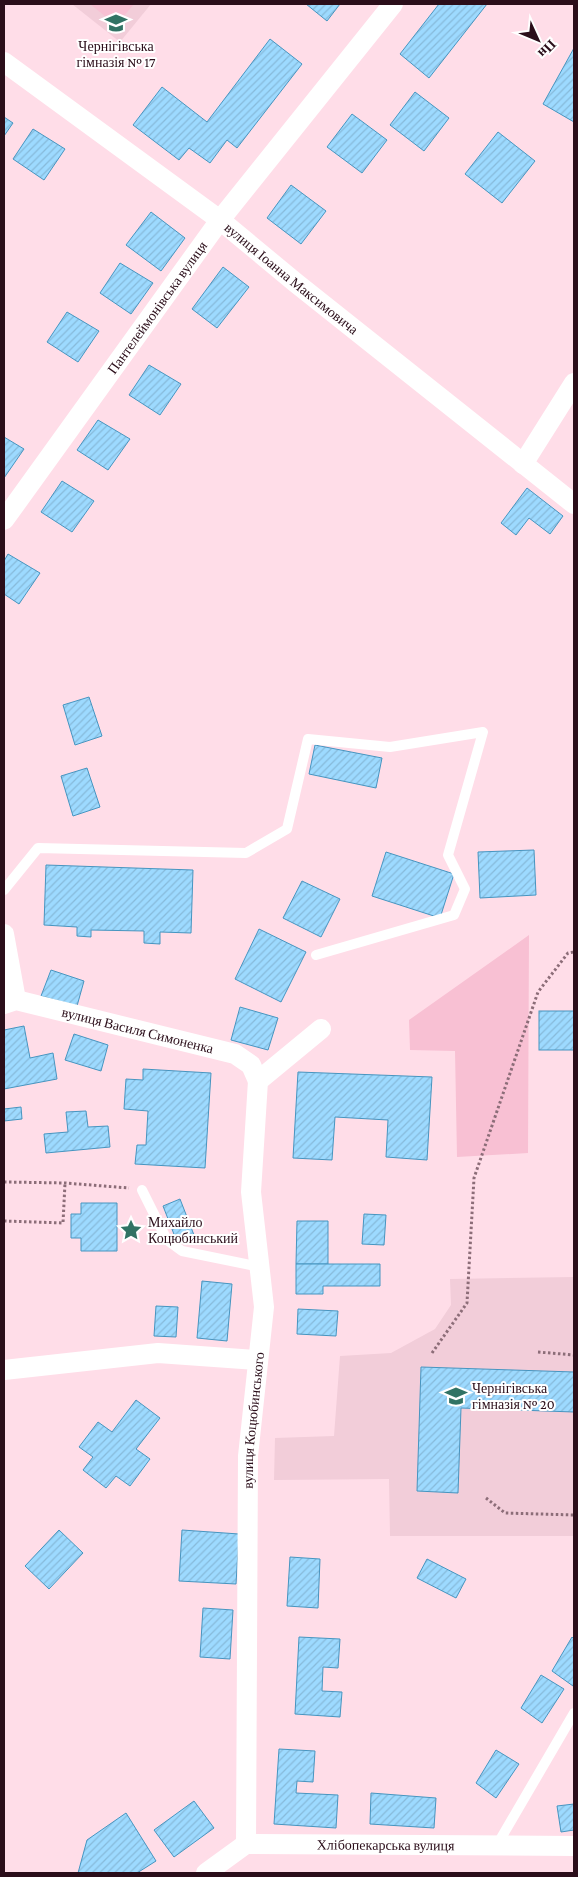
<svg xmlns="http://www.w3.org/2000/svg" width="578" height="1877" font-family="'Crimson Pro',serif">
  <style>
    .built { fill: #f2cdd9 }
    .grass { fill: #f8c0d3 }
    .building { fill: url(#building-hatch); stroke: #4795c0 }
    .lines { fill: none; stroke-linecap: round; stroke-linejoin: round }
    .path { stroke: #8c6d78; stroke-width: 3; stroke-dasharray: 2.5 2.5; stroke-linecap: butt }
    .lane { stroke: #fff; stroke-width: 10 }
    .street { stroke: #fff; stroke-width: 20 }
    .labels { text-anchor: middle; stroke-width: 4; stroke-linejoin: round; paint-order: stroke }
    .poi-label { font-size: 14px; fill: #2b0e1a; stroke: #fff; text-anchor: start }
    .street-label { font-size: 14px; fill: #2b0e1a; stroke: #fff }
  </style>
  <defs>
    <pattern id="building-hatch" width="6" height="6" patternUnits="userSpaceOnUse" patternTransform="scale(1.25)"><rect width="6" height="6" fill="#9ddaff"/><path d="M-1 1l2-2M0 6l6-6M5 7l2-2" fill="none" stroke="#87bada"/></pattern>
  </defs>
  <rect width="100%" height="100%" fill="#ffdde8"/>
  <!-- built -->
  <g class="built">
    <polygon points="72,4 151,4 120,42"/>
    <polygon points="574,1277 574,1536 390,1536 389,1479 274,1480 275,1438 334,1436 340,1356 391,1353 435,1329 451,1305 450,1279"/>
  </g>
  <!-- grass -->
  <g class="grass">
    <polygon points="90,4 134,4 116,25"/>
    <polygon points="529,935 528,1153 457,1157 455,1051 410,1050 409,1020"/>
  </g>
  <!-- building -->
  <g class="building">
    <polygon points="306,4 340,4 327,21"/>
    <polygon points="439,4 487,4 429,78 400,54"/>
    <polygon points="270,39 302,64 237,148 227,140 210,163 189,148 179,160 133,125 162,87 207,122"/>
    <polygon points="574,48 574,122 543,104"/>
    <polygon points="415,92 449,118 424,151 390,125"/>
    <polygon points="352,114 387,140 362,173 327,147"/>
    <polygon points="4,117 13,123 4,136"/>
    <polygon points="33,129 65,149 44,180 13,159"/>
    <polygon points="498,132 535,161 502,203 465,174"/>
    <polygon points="291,185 326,211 301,244 267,218"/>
    <polygon points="151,212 185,238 161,271 126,245"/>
    <polygon points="120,263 153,283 131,314 100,293"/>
    <polygon points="223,267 249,287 217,328 192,309"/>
    <polygon points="67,312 99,331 78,362 47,342"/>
    <polygon points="149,365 181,384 160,415 129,395"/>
    <polygon points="98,420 130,439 108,470 77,450"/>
    <polygon points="4,437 24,449 4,478"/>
    <polygon points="62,481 94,501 72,532 41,512"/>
    <polygon points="527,488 563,516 550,534 529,518 516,535 501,523"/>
    <polygon points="8,554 40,573 19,604 4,594 4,561"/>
    <polygon points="89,697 102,736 75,745 63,705"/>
    <polygon points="315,745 382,758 376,788 309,774"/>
    <polygon points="87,768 100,807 73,816 61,776"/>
    <polygon points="534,850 536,895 480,898 478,852"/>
    <polygon points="386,852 454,874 440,918 372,896"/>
    <polygon points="46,865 193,870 191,933 160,932 160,944 144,943 144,931 91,930 91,937 77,936 77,927 44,925"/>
    <polygon points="302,881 340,899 321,937 283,918"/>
    <polygon points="259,929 306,952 281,1002 235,979"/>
    <polygon points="51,970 84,981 77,1006 41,996"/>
    <polygon points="240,1007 278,1018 268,1050 231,1040"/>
    <rect x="539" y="1011" width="35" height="39"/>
    <polygon points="24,1026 30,1058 53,1053 57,1079 4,1089 4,1030"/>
    <polygon points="74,1034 108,1045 101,1071 65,1060"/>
    <polygon points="143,1069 211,1073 205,1168 135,1164 137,1145 146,1145 148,1111 124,1109 126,1079 143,1080"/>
    <polygon points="298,1072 432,1077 427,1160 386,1157 388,1120 335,1117 332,1160 293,1158"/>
    <polygon points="21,1107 22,1119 4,1121 4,1109"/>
    <polygon points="86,1111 88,1127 108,1126 110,1147 46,1153 44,1134 68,1132 66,1112"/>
    <polygon points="180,1199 194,1235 177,1242 163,1206"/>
    <polygon points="81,1203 117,1203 117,1251 81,1251 81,1238 71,1238 71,1214 81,1214"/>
    <polygon points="364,1214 386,1215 384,1245 362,1244"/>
    <polygon points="297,1221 328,1221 328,1264 296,1264"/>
    <polygon points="296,1264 380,1264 380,1286 323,1286 323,1294 296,1294"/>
    <polygon points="202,1281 232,1284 227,1341 197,1338"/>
    <polygon points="156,1306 178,1307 176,1337 154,1336"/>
    <polygon points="298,1309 338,1311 336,1336 297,1334"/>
    <polygon points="421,1367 574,1372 574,1412 461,1408 458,1493 417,1491"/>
    <polygon points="136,1400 160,1418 136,1449 150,1459 130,1486 116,1476 106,1488 83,1470 93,1457 79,1447 98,1422 112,1432"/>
    <polygon points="59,1530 83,1553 49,1589 25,1566"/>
    <polygon points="182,1530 239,1534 236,1584 179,1581"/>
    <polygon points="290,1557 320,1559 318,1608 287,1606"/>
    <polygon points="427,1559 466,1579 456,1598 417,1578"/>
    <polygon points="203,1608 233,1610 230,1659 200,1657"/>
    <polygon points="299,1637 340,1639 338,1668 323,1667 322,1691 342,1692 340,1717 295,1714"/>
    <polygon points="572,1637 574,1639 574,1684 573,1686 552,1671"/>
    <polygon points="541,1675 564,1689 542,1723 521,1708"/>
    <polygon points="279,1749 315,1751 313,1782 297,1781 296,1793 338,1795 336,1828 274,1824"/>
    <polygon points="496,1750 519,1764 496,1798 476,1783"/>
    <polygon points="371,1793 436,1798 434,1828 370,1824"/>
    <polygon points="194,1801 214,1828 174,1857 154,1830"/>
    <polygon points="574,1804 574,1830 561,1832 557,1806"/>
    <polygon points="126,1813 156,1861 137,1873 78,1873 87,1840"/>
  </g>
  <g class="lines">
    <!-- path -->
    <g class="path">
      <polyline points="4,1182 65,1183 129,1188"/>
      <polyline points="4,1221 63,1223 65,1183"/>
      <polyline points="538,1352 574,1355"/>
      <polyline points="432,1353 467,1303 474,1178 538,992 568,953 574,952"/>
      <polyline points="486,1498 505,1513 574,1515"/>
    </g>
    <!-- lane -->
    <g class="lane">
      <polyline points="4,890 38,848 246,853 287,829 308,739 390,747 483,732 448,855 465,889 454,915 316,955"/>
      <polyline points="142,1190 167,1240 182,1251 260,1267"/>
      <polyline points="497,1845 574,1713"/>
    </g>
    <!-- street -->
    <g class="street">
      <path id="s1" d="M 4,62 L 220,220 L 296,283 L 574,504"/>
      <polyline points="523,464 574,383"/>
      <path id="s2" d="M 4,520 L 220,220 L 393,4"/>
      <polyline points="4,934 16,1000"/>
      <path id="s3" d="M 4,1004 L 16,1000 L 235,1054 L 251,1065 L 258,1081"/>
      <polyline points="4,1370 158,1353 257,1360"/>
      <path id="s4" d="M 246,1844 L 248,1456 L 264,1307 L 251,1192 L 258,1081 L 321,1029"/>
      <path id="s5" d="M 206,1873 L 246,1844 L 574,1846"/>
    </g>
  </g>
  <!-- icons -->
  <defs>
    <g id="school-bare" transform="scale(1.725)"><path d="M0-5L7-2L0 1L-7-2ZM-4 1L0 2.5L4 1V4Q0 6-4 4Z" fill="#317364" stroke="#fff" stroke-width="2.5" paint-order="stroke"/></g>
    <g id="sight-bare" transform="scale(1.725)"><path d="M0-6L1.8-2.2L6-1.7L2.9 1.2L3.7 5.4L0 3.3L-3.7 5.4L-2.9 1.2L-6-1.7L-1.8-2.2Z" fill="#317364" stroke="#fff" stroke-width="2.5" paint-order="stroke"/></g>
  </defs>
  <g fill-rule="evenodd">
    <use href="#school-bare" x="116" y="23"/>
    <use href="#sight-bare" x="131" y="1230"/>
    <use href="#school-bare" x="456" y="1396"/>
  </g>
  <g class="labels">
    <!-- poi labels -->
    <g class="poi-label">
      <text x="116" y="51" text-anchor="middle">Чернігівська<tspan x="116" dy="16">гімназія № 17</tspan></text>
      <text x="148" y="1227">Михайло<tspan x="148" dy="16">Коцюбинський</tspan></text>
      <text x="472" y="1393">Чернігівська<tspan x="472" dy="16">гімназія № 20</tspan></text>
    </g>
    <!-- street labels -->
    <g class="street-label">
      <text dy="5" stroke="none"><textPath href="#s1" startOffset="360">вулиця Іоанна Максимовича</textPath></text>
      <text dy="5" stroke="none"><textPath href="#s2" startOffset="262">Пантелеймонівська вулиця</textPath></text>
      <text dy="5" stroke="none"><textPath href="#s3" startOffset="138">вулиця Василя Симоненка</textPath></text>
      <text dy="5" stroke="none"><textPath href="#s4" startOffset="424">вулиця Коцюбинського</textPath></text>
      <text dy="5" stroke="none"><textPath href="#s5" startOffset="189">Хлібопекарська вулиця</textPath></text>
    </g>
  </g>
  <!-- border -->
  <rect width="578" height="1877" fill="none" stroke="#2b0e1a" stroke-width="10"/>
  <!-- north arrow -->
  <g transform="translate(538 40) rotate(134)" stroke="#ffffff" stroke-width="4" paint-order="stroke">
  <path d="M0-4L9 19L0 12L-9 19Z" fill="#2b0e1a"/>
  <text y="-8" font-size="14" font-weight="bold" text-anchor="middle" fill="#2b0e1a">Пн</text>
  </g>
</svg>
